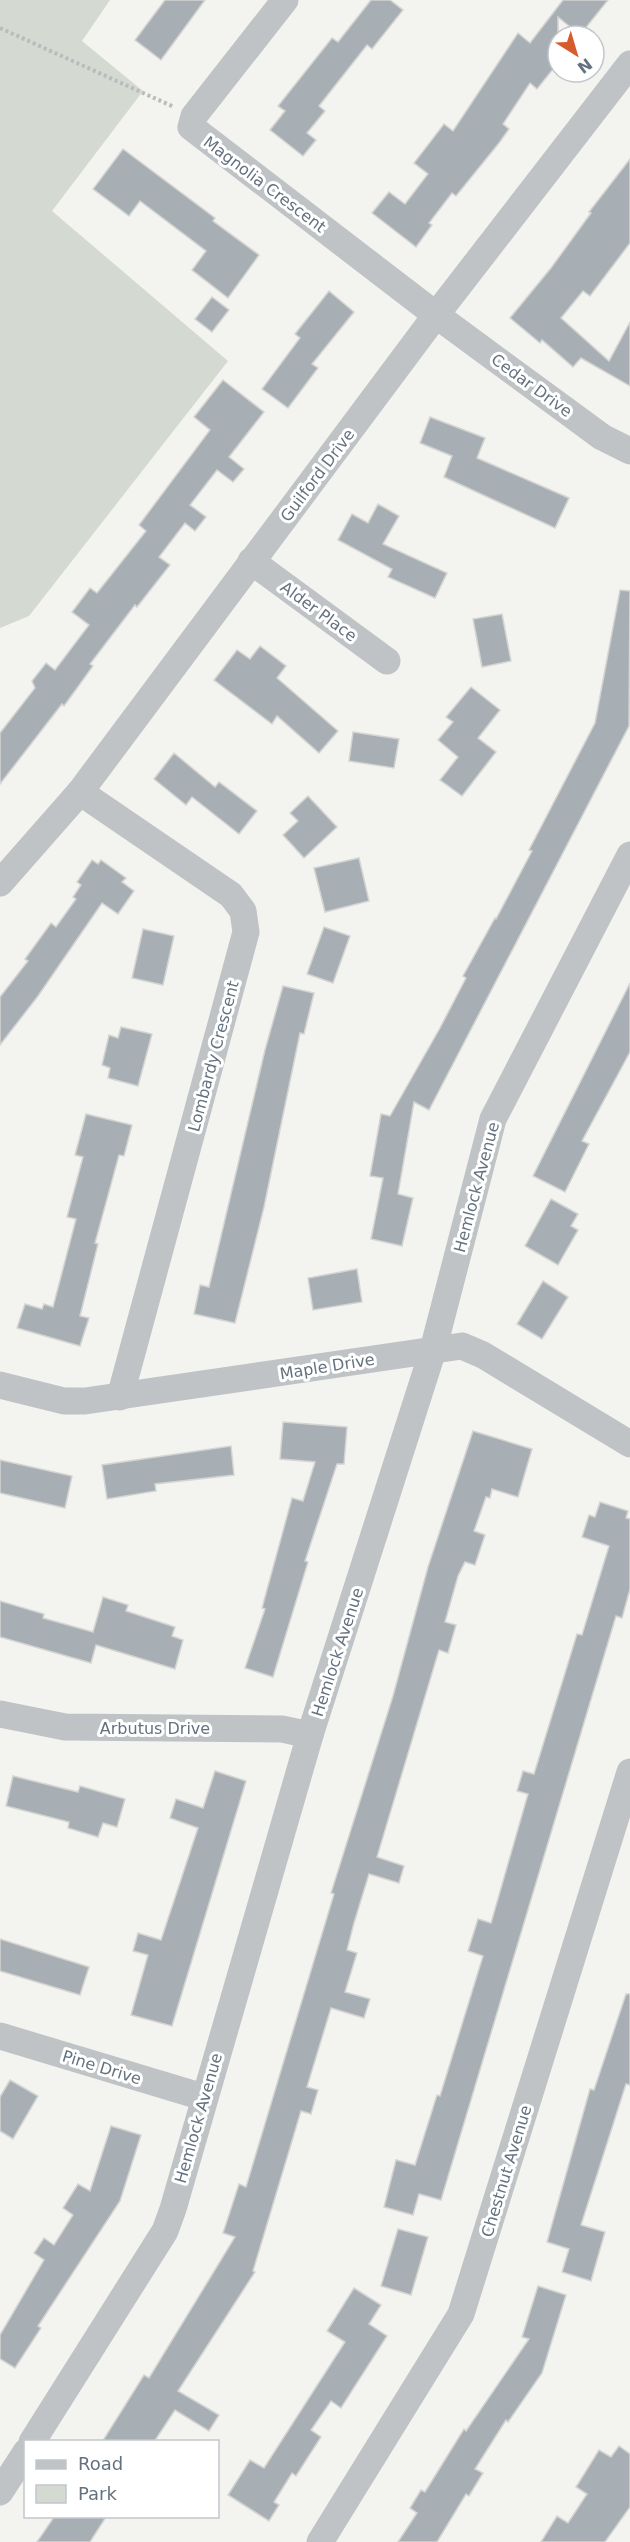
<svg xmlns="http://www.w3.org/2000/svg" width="630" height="2542" font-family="'DejaVu Sans',sans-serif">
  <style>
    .green { fill: #d4dad1 }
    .building { fill: #a8afb4; stroke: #d4d5d2; stroke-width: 1.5 }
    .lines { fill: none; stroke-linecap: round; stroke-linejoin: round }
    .path { stroke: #b9bbbd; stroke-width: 4; stroke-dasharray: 3 3; stroke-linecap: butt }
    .street { stroke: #bfc3c6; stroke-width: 27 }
    .labels { text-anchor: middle; stroke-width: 6; stroke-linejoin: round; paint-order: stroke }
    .street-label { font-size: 16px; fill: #64727f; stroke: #fff }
  </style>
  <rect width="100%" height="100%" fill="#f3f3f0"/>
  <!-- green -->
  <polygon class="green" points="0,0 110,0 82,41 143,91 52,211 228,361 29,616 0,628"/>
  <!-- building -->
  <g class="building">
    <polygon points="165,0 205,0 161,60 135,40"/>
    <polygon points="371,0 390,0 403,10 372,49 367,45 319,106 325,111 307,133 316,140 303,156 270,130 285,111 278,106 332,38 338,42"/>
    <polygon points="563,0 608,0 580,35 558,17 558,63 537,89 530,83 503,124 509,129 499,143 456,196 452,193 429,223 432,225 416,247 372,213 389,192 405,204 428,174 414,163 444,124 453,131 518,33 530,43"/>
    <polygon points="123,149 215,218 213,221 259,255 228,298 192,270 206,251 140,201 129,216 93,189"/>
    <polygon points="630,159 630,243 590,296 583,291 561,318 609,361 630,322 630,386 581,358 573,367 542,340 540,343 510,318 551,268 591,213 589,212"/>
    <polygon points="329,291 354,312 312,364 318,368 288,408 262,389 300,338 295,334"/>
    <polygon points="212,297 229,310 212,332 195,319"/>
    <polygon points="223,380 264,412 229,457 244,469 233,482 217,470 190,505 206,517 195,531 185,523 159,557 170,565 137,607 135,605 90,664 93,666 64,706 62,704 0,784 0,733 35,688 32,681 46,663 55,670 89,625 72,612 90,588 97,593 146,531 139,525 210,430 194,417"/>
    <polygon points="430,417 485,438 477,458 569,498 555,528 444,477 452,456 420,443"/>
    <polygon points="378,504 399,516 383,544 447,573 435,598 388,577 392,569 338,540 352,514 368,523"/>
    <polygon points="620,590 630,591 629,726 429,1110 414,1102 398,1194 413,1198 402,1246 371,1239 383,1178 370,1176 381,1114 390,1116 440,1028 466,978 463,976 495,918 496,919 532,851 529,850 595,723"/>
    <polygon points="502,614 511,661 482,667 473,619"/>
    <polygon points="260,646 286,666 277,678 338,731 319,753 277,716 272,724 214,680 237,650 250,659"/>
    <polygon points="471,687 500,710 478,738 496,752 462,796 440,780 458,757 438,740 453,722 446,717"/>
    <polygon points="353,732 399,739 394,768 349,761"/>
    <polygon points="174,753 215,787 219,782 257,811 239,834 192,797 186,805 154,779"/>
    <polygon points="308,796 337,827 304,858 283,835 298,821 290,813"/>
    <polygon points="359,858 369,901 325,912 314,868"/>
    <polygon points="92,860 98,864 101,860 126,878 122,882 134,891 118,914 102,903 38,996 0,1045 0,997 28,961 25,959 51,923 56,927 76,899 73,897 81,885 77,882"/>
    <polygon points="324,927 350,936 333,983 307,974"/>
    <polygon points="143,929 174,936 163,985 132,978"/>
    <polygon points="630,983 630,1052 582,1141 589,1144 565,1192 533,1176"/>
    <polygon points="283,986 314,993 304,1034 300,1033 264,1207 235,1323 194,1314 200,1285 209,1287 265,1050"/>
    <polygon points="121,1027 152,1034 138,1086 108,1078 110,1068 102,1065 109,1035 118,1038"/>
    <polygon points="86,1114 132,1125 124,1156 119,1155 95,1243 98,1244 80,1316 89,1318 80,1346 17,1328 25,1304 42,1309 44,1304 53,1307 76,1219 67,1217 83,1157 75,1155"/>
    <polygon points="551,1199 578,1214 571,1226 578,1230 558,1265 525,1246"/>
    <polygon points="357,1269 362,1302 313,1310 308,1278"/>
    <polygon points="543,1281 568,1297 542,1339 517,1324"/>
    <polygon points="283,1422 347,1427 344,1464 337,1464 305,1561 308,1562 273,1677 245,1668 265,1609 262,1608 292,1498 303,1501 315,1462 280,1459"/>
    <polygon points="473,1431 532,1449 518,1497 492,1489 490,1498 486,1497 474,1531 485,1535 475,1565 465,1562 458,1576 445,1622 456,1625 448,1653 439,1650 377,1857 404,1866 399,1883 369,1874 354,1923 347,1950 357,1953 345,1992 370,1999 364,2018 331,2008 307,2087 318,2090 311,2114 301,2111 253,2271 255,2272 178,2391 219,2415 209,2431 175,2410 154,2442 102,2442 144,2375 149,2378 235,2237 223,2233 239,2184 246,2187 334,1894 331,1893 393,1696 428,1567"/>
    <polygon points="231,1446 234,1475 155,1484 156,1491 107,1499 102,1465"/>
    <polygon points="0,1460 72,1476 65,1508 0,1493"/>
    <polygon points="600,1502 628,1511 626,1518 630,1519 630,1589 622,1618 616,1616 441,2200 419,2194 413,2215 384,2207 396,2160 415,2165 437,2095 440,2096 483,1956 468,1951 478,1919 491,1923 528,1794 517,1791 523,1771 534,1774 577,1634 582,1635 609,1546 582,1537 589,1515 595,1517"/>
    <polygon points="103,1597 128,1605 126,1611 175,1627 172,1636 183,1640 175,1669 96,1645 91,1663 0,1637 0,1601 44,1614 43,1618 93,1632"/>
    <polygon points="215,1771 246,1781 172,2026 131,2015 148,1955 133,1951 138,1933 161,1940 198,1828 170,1818 176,1799 203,1808"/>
    <polygon points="13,1776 78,1792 80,1786 125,1799 117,1827 103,1823 98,1837 68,1828 69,1822 6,1806"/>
    <polygon points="0,1939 89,1967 80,1995 0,1971"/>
    <polygon points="626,1994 630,1994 630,2085 626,2084 581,2225 605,2232 591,2281 562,2272 569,2249 547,2242 590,2089 594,2090"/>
    <polygon points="10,2080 38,2096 13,2139 0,2131 0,2097"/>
    <polygon points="111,2126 141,2135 120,2201 38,2326 41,2328 15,2368 0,2359 0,2335 44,2260 34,2253 44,2238 54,2245 73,2215 63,2208 78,2184 90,2191"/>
    <polygon points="398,2229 428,2237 411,2295 381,2286"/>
    <polygon points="538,2286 566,2295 542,2373 508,2422 506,2420 475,2469 483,2473 469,2496 466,2494 437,2542 398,2542 417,2513 410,2508 421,2490 425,2492 464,2429 466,2431 529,2339 522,2337"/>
    <polygon points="354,2288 381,2305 369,2324 387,2336 341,2408 331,2401 311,2430 321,2437 296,2476 292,2473 274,2502 279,2505 269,2521 228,2495 250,2460 264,2468 345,2342 327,2331"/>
    <polygon points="619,2446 630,2454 630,2507 605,2542 541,2542 557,2516 568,2523 587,2494 576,2487 599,2450 611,2457"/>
    <polygon points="54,2517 106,2517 90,2542 37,2542"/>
  </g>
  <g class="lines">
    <!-- path -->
    <polyline class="path" points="0,28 174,107"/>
    <!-- street -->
    <g class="street">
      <polyline points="285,0 194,116 191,127 436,315 602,437 630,451"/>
      <polyline points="251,561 387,661"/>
      <polyline points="80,792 231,895 243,911 246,932 120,1397"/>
      <polyline points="0,883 80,792 436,315 630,64"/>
      <polyline points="0,1385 64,1401 85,1401 462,1346 483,1355 630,1444"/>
      <polyline points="0,1714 65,1727 282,1729 310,1735"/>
      <polyline points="0,2036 203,2097"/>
      <polyline points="32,2442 165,2231 173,2209 310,1735 433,1350 493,1119 630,855"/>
      <polyline points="0,2492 26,2452"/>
      <polyline points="320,2542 461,2314 630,1772"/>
    </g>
  </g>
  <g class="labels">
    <!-- street labels -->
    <g class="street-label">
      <text transform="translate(265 184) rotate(37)" y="6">Magnolia Crescent</text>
      <text transform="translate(532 385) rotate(36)" y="6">Cedar Drive</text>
      <text transform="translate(317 475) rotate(-53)" y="6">Guilford Drive</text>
      <text transform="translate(319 611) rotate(36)" y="6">Alder Place</text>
      <text transform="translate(213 1056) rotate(-75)" y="6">Lombardy Crescent</text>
      <text transform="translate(476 1187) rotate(-75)" y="6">Hemlock Avenue</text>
      <text transform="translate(327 1366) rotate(-9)" y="6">Maple Drive</text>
      <text transform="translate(337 1652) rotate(-72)" y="6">Hemlock Avenue</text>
      <text x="155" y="1734">Arbutus Drive</text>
      <text transform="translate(102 2067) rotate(17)" y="6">Pine Drive</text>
      <text transform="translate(198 2118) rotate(-74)" y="6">Hemlock Avenue</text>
      <text transform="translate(506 2171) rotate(-73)" y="6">Chestnut Avenue</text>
    </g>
  </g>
  <!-- legend -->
  <rect x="24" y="2440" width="195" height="78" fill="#ffffff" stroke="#c1c7cc" stroke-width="1.5"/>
  <rect x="36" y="2460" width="30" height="9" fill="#bfc3c6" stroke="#c1c7cc" stroke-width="1.5"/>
  <text x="78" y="2470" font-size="18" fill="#64727f">Road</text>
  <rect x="36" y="2485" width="30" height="18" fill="#d4dad1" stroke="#c1c7cc" stroke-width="1.5"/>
  <text x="78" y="2500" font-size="18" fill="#64727f">Park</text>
  <!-- north arrow -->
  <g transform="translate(576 54) rotate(143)"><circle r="28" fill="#ffffff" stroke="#c1c7cc" stroke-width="1.5"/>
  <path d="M0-4.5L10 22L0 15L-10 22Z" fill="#d65c2d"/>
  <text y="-9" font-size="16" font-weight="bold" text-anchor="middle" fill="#64727f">N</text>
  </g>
</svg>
